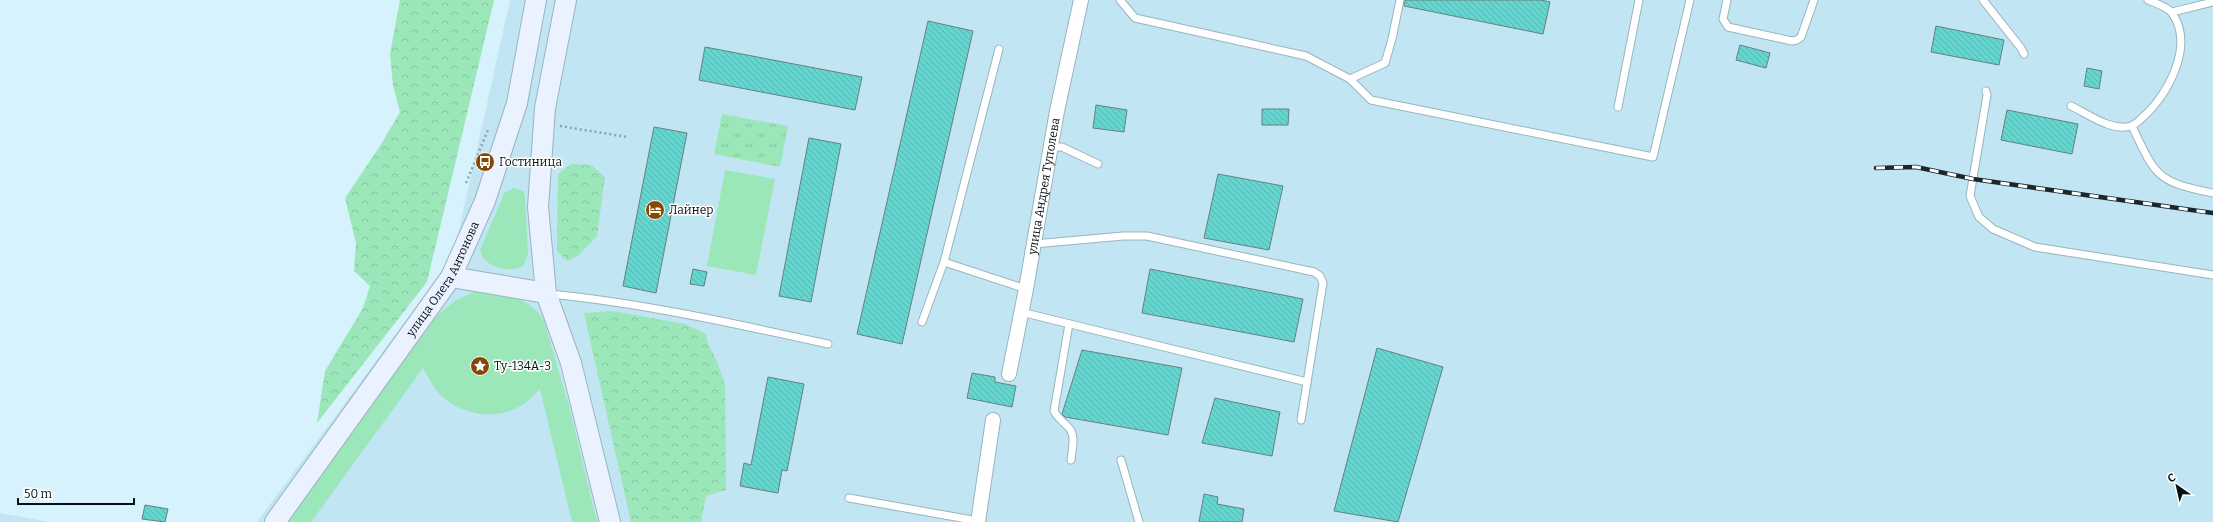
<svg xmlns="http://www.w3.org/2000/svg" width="2213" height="522" font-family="Bitter,serif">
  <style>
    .built { fill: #c1e5f2 }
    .grass { fill: #9be7ba }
    .forest { fill: url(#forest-crowns) }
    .park { fill: url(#park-tufts) }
    .building { fill: url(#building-back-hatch); stroke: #65817f }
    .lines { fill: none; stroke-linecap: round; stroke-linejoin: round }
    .lane-casing { stroke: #9ab4be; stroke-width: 9 }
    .street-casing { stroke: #9ab4be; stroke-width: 16 }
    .secondary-casing { stroke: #9ab4be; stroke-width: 22 }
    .path { stroke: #8ca2a9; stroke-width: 2.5; stroke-dasharray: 2 3; stroke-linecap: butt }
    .lane { stroke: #fff; stroke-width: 7 }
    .street { stroke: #fff; stroke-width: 14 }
    .secondary { stroke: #e9f2fe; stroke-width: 20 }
    .rail-casing { stroke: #1c272b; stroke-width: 4.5 }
    .rail { stroke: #fff; stroke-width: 3; stroke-dasharray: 9; stroke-linecap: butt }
    .labels { text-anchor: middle; stroke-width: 3; stroke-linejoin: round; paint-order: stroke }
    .poi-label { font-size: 12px; fill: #071014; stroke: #fff; text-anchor: start }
    .street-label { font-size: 12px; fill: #071014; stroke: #fff }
  </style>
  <defs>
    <pattern id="forest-crowns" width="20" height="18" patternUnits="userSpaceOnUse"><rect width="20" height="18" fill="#9be7ba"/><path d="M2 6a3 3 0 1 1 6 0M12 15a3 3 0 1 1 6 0" fill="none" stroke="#84c59f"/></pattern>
    <pattern id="park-tufts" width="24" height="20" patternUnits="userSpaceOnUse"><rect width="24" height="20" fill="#9be7ba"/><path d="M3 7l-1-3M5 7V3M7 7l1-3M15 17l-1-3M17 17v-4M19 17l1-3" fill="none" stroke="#84c59f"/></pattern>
    <pattern id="building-back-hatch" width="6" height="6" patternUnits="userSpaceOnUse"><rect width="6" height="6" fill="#62d6cf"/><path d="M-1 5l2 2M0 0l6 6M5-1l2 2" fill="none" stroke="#54b7b1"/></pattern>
  </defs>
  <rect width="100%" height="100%" fill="#d6f2fc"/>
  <!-- built -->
  <g class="built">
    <polygon points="510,0 2213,0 2213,522 257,522 453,257"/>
    <polygon points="0,513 49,522 0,522"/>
  </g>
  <!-- grass -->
  <g class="grass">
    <polygon points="725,170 775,179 756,275 707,266"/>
    <path d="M 514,188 L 523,191 L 525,196 L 528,254 L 523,266 C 508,274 484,267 480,250 L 505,192 Z"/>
    <path d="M 477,291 C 504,296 528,295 544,321 L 569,406 L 597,522 L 572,522 L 540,389 C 534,394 529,401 522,405 C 494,423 453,414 434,387 C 430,381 427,375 423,368 L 311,522 L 286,522 L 437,316 L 456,300 Z"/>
  </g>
  <!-- forest -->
  <g class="forest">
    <polygon points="400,0 494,0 427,282 317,423 325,371 363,308 370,286 354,271 356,243 345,198 380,146 400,112 393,86 390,54"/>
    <polygon points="571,164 591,165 605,177 597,236 578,256 567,261 557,251 558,174"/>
    <polygon points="612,311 685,324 706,334 708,344 717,361 725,385 726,490 706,496 701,522 631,522 584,313"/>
  </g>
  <!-- park -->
  <polygon class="park" points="722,114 788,126 780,167 714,154"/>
  <!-- building -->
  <g class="building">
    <polygon points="1405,0 1541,0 1550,2 1543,34 1404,6"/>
    <polygon points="928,21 973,31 902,344 857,334"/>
    <polygon points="1936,26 2004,40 1999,65 1931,52"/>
    <polygon points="1740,45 1770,53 1766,68 1736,60"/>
    <polygon points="705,47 862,77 855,110 699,80"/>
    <polygon points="2087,68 2102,71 2099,89 2084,86"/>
    <polygon points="1096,105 1127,110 1124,132 1093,128"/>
    <polygon points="1262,109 1289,109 1288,125 1262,125"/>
    <polygon points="2007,110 2078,124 2072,154 2001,140"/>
    <polygon points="654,127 687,133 656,293 623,286"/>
    <polygon points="809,138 841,144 811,302 779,296"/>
    <polygon points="1218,174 1283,186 1269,250 1204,238"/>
    <polygon points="693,269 707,272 704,286 690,284"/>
    <polygon points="1150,269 1303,299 1294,342 1142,313"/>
    <polygon points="1377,348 1443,367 1398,522 1334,511"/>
    <polygon points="1082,350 1182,368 1168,435 1065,417 1062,414"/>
    <polygon points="972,373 995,377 995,382 1016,386 1012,407 967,398"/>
    <polygon points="768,377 804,384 787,471 782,470 778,493 740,486 744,463 751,465"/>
    <polygon points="1215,398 1280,412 1272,456 1202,443"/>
    <polygon points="1204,494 1218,497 1217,504 1244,509 1242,522 1199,522"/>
    <polygon points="145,505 168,509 165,522 142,519"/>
  </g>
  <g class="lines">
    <!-- lane casing -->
    <g class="lane-casing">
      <g id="lane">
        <polyline points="1120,0 1135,18 1306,56 1350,79 1385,63 1392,39 1400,0"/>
        <polyline points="1727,0 1723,19 1728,27 1792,41 1797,40 1801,37 1814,0"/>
        <polyline points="1983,0 2021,48 2024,54"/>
        <polyline points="2172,12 2213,2"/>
        <polyline points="1350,79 1371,100 1653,157 1690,0"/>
        <polyline points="1986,91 1987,95 1970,196 1979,217 1993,229 2035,247 2213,275"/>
        <path d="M 2071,106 C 2088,114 2112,132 2131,126 C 2135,125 2140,120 2143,117 C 2168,95 2195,45 2172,13 C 2168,7 2155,3 2148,0"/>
        <polyline points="1618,107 1639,0"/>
        <path d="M 2132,126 C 2156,177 2157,182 2213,193"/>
        <polyline points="1051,147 1062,147 1098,164"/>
        <polyline points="1034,244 1123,236 1147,236 1314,272 1320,276 1323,283 1301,420"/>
        <polyline points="944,262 1026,289"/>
        <path d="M 549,294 C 643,303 736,324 828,344"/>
        <polyline points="1021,312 1307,382"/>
        <polyline points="922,322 944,262 999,49"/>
        <path d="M 1069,324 L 1054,411 C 1058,419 1064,422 1069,428 C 1076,435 1072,450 1071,460"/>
        <polyline points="1121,460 1139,522"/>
        <polyline points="849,498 978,521"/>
      </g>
    </g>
    <!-- street casing -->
    <g class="street-casing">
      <g id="street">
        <path id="s1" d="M 1009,374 L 1026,289 L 1057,111 L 1081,0"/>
        <polyline points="978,522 993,420"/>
      </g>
    </g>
    <!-- secondary casing -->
    <g class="secondary-casing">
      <g id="secondary">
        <polyline points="566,0 545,108 538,207 546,293 571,363 610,522"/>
        <polyline points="451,277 546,293"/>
        <path id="s2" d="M 275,522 L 451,277 L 485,201 L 517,103 L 536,0"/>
      </g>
    </g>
    <!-- path -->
    <g class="path">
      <polyline points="560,126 627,137"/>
      <polyline points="466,183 488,130"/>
    </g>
    <!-- lane -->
    <use href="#lane" class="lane"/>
    <!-- street -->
    <use href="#street" class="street"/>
    <!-- secondary -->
    <use href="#secondary" class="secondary"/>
    <!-- rail casing -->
    <g class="rail-casing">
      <polyline id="rail" points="1876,168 1916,167 1973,179 2213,213"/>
    </g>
    <!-- rail -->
    <use href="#rail" class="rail"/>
  </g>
  <!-- icons -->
  <defs>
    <g id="bus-disc" transform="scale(1)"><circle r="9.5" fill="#854905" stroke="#fff"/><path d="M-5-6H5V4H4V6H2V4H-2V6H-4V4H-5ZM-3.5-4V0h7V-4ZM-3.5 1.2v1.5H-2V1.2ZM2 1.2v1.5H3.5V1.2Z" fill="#fff"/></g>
    <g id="hotel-disc" transform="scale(1)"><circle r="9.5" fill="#854905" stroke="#fff"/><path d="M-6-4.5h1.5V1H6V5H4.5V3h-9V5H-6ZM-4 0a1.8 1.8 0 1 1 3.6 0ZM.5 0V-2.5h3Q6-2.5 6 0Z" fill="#fff"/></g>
    <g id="sight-disc" transform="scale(1)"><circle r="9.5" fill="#854905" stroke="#fff"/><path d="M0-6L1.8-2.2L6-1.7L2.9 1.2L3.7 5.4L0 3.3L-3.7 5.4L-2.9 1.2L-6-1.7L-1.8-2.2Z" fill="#fff"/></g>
  </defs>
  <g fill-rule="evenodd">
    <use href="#bus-disc" x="485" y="162"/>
    <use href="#hotel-disc" x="655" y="210"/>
    <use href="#sight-disc" x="480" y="366"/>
  </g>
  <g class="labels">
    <!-- poi labels -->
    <g class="poi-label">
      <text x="499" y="166">Гостиница</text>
      <text x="669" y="214">Лайнер</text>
      <text x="494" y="370">Ту-134А-3</text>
    </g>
    <!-- street labels -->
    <g class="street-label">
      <text dy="4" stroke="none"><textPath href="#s1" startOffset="191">улица Андрея Туполева</textPath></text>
      <text dy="4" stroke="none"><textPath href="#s2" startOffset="296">улица Олега Антонова</textPath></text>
    </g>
  </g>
  <!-- north arrow -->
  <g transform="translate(2177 486) rotate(326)" stroke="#ffffff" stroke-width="3" paint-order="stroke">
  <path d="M0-3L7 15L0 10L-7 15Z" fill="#071014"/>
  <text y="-6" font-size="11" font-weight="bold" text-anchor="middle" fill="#071014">С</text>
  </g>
  <!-- scale -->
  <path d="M18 498v6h116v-6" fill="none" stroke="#071014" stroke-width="2"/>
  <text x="24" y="498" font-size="12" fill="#071014" stroke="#ffffff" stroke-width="3" paint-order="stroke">50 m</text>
</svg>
